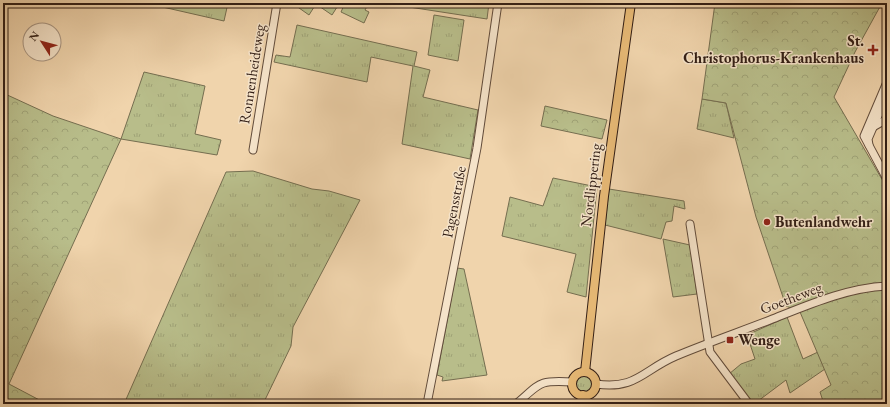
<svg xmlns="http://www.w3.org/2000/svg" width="890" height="407" font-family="'EB Garamond',serif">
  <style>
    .grass { fill: url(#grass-tufts); stroke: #756e50 }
    .forest { fill: url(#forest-crowns); stroke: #756e50 }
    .green { fill: #b8bd8a; stroke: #756e50 }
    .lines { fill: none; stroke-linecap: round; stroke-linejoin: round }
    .minor-casing { stroke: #624c3b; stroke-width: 9 }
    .major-casing { stroke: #321e15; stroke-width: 10 }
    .minor { stroke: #f5e3c9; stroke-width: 7 }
    .major { stroke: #e8ba76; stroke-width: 8 }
    .poi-dot { fill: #8f2418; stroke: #f5e3c9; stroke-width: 1.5 }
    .labels { text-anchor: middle; stroke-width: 3; stroke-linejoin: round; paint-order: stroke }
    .poi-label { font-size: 15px; font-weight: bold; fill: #321e15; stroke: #f5e3c9; text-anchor: start }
    .street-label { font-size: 15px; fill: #321e15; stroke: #f5e3c9 }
  </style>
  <defs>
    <pattern id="grass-tufts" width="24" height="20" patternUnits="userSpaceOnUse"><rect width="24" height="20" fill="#b8bd8a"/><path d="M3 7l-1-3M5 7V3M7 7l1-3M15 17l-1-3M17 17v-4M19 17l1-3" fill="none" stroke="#9fa276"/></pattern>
    <pattern id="forest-crowns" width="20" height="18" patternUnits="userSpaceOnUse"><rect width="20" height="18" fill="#b8bd8a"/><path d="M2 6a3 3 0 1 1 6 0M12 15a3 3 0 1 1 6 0" fill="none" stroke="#9fa276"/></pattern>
  </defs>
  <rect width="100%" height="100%" fill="#f0d4ac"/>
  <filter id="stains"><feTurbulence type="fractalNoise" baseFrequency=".005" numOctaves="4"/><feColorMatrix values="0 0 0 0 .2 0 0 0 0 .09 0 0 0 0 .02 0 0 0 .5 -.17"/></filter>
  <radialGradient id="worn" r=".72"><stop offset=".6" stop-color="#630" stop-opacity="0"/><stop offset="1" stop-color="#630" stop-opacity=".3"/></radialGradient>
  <!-- grass -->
  <g class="grass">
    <polygon points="145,3 228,3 224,21"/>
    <polygon points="409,3 489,3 487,19 409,7"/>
    <polygon points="434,15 464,20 458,61 428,55"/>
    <polygon points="297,25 417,52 414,66 430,70 423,97 478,110 470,159 402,144 413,66 371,57 367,82 274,62 276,55 290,57"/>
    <polygon points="144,72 205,86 195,134 221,140 217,155 121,139"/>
    <polygon points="702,99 726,103 734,138 697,129"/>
    <polygon points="253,171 312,189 329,191 360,200 293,327 291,346 263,404 124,404 226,172"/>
    <polygon points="553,178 597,187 586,297 567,292 576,254 502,236 510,197 543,206"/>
    <polygon points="609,189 684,201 685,209 674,206 672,221 666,222 661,239 605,225"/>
    <polygon points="663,239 690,245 697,294 673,297"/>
    <polygon points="457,268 464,269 487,375 442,381 443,377 437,375"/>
    <polygon points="787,317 803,359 818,352 825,369 790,393 786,380 754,404 751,404 729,374 741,364 755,359 747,335"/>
    <circle cx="584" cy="384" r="9"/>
  </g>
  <!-- forest -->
  <g class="forest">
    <polygon points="715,3 882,3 855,52 834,97 887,188 887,404 824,404 820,392 831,385 800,312 786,306 756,217 726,103 702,99"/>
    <polygon points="3,93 53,116 121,139 9,384 47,404 3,404"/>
    <polygon points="545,106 607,120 602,139 541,126"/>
  </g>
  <!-- green -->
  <g class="green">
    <polygon points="292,3 336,3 339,4 332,15 316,4 309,15"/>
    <polygon points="345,3 369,3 365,10 369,12 364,23 341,12"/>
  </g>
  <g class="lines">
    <!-- minor casing -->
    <g class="minor-casing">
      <g id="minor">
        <polyline points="887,82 864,136 887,179"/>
        <polyline points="873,127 887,119"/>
        <polyline points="869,145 868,139 887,95"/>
        <polyline points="253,150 277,3"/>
        <polyline points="690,224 710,352 749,404"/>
        <path d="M 596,384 C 636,390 643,370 676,356 C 707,343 739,332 770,320 C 808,305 846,288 887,286"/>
        <polyline points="427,404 477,148 498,3"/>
        <path d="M 516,404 C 541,383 537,380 572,382"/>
      </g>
    </g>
    <!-- major casing -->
    <g class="major-casing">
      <g id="major">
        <polyline points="585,372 604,196 631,3"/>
        <circle cx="584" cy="384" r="12"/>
        <polyline points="582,404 583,395"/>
      </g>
    </g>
    <!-- minor -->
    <use href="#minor" class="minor"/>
    <!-- major -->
    <use href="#major" class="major"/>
  </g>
  <!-- markers -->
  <g class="poi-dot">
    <path d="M871 44h4v4h4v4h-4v4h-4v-4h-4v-4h4z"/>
    <circle cx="767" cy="222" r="4"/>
    <rect x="726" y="336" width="8" height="8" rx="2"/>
  </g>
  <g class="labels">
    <!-- poi labels -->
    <g class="poi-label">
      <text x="864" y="46" text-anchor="end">St.<tspan x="864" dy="17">Christophorus-Krankenhaus</tspan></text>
      <text x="775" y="227">Butenlandwehr</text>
      <text x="738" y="345">Wenge</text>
    </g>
    <!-- street labels -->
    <g class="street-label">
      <text transform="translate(252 74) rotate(-81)" y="5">Ronnenheideweg</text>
      <text transform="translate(591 185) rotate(-83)" y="5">Nordlippering</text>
      <text transform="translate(454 202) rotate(-79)" y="5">Pagensstraße</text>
      <text transform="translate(791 298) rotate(-21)" y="5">Goetheweg</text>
    </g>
  </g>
  <!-- margin -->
  <rect width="890" height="407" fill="none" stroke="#f0d4ac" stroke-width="16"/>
  <rect x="4" y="4" width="882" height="399" fill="none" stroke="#321e15" stroke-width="2"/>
  <rect x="8" y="8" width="874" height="391" fill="none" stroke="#321e15"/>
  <!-- north arrow -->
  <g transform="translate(42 42) rotate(306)"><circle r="19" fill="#f5e3c9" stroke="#a79481"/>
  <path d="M0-3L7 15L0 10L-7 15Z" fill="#8f2418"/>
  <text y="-6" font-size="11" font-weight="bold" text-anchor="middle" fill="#321e15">N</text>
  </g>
  <rect width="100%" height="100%" filter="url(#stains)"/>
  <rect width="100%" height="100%" fill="url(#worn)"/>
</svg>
